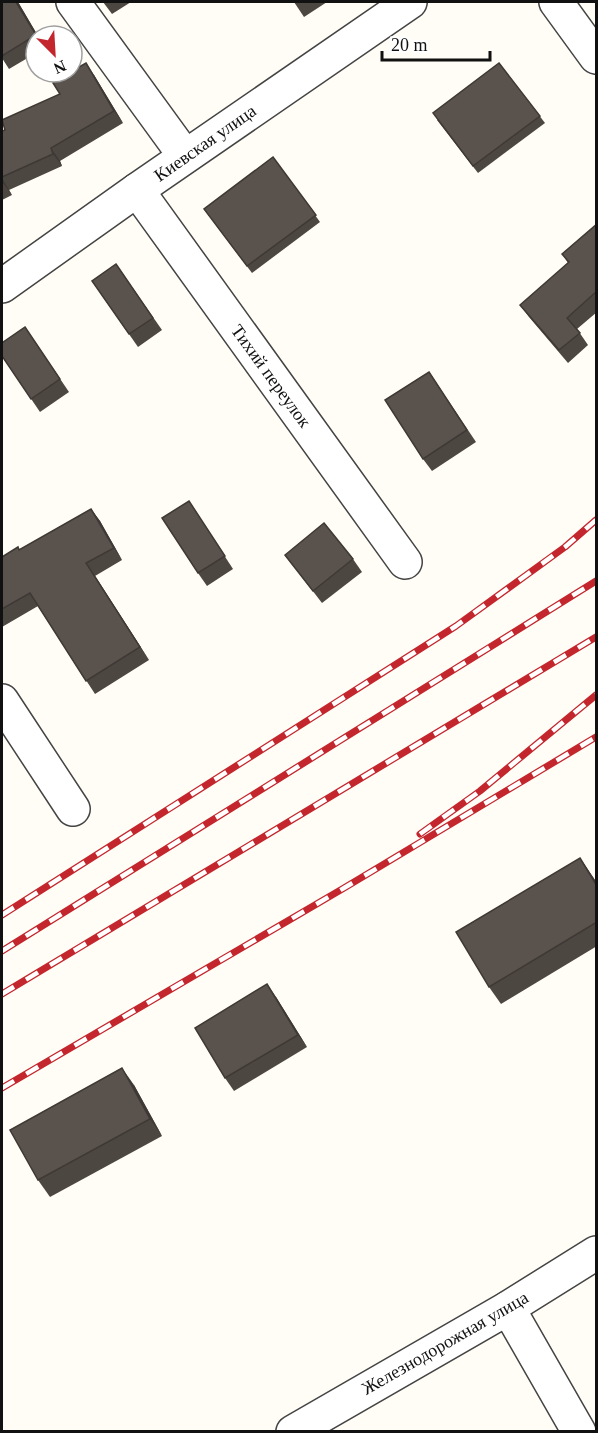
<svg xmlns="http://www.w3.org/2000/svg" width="598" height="1433" font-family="'Times New Roman',serif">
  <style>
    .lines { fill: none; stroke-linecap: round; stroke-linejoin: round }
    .minor-casing { stroke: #444; stroke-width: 36 }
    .minor { stroke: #fff; stroke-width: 33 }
    .rail-casing { stroke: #c4262e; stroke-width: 7 }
    .rail { stroke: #fff; stroke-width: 4.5; stroke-dasharray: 14; stroke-linecap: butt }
    .wall { fill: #4d4742 }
    .shaded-wall { fill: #3f3936 }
    .building { fill: #5a524d; stroke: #3f3936; stroke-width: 1.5 }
    .labels { text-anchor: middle; stroke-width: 6; stroke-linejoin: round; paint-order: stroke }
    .street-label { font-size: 18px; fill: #111; stroke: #fff }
  </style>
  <rect width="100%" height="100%" fill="#fffdf5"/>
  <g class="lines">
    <!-- minor casing -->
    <g class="minor-casing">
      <g id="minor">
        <polyline points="73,2 185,156"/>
        <polyline points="556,2 596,57"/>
        <polyline points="137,190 405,562"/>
        <polyline points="2,286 137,190 410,2"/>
        <polyline points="2,701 73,809"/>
        <polyline points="508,1308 579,1432"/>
        <polyline points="293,1432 508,1308 596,1253"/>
      </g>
    </g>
    <!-- minor -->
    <use href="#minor" class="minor"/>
    <!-- rail casing -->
    <g class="rail-casing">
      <g id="rail">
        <polyline points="420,834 480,791 596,695"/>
        <polyline points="2,915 456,626 565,547 596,520"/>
        <polyline points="2,951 596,581"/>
        <polyline points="2,994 596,637"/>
        <polyline points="2,1088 344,888 596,737"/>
      </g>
    </g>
    <!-- rail -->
    <use href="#rail" class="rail"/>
  </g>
  <!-- wall -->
  <g class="wall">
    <polygon points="2,2 18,2 38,36 36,36 36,53 9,69 2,58"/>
    <polygon points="103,2 131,2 112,14"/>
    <polygon points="294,2 327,2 304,17"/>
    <polygon points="499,63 545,123 478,173 437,120"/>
    <polygon points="94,75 123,123 60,161 62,166 9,190 12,195 2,200 2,131 60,94"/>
    <polygon points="273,157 320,222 252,273 204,209"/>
    <polygon points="597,224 597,312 577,329 588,345 568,363 529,317 520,305 568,263 562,254"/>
    <polygon points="116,264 162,330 138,347 92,281"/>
    <polygon points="25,327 69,392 40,412 2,356"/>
    <polygon points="429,372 476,442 432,471 423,459"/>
    <polygon points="189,501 233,569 207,586 198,573"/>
    <polygon points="91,509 100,521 122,560 95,576 149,660 95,694 38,606 2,627 2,557 19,550"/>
    <polygon points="285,555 353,559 362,572 322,603"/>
    <polygon points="580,858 597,883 597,946 501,1004 489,987"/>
    <polygon points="276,997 307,1047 234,1091 225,1078"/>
    <polygon points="134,1085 162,1136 50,1197 38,1180"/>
  </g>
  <!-- shaded-wall -->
  <g class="shaded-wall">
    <polygon points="16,2 18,2 38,36 37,36"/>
    <polygon points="86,63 94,75 123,123 114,111"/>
    <polygon points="51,148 60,161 62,166 53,154"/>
    <polygon points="2,178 9,190 12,195 3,183"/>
    <polygon points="91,509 100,521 122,560 114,548"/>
    <polygon points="86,563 95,576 149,660 140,647"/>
    <polygon points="580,858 597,883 597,886"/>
    <polygon points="267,984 276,997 307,1047 298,1035"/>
    <polygon points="122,1068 134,1085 162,1136 150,1119"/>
  </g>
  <!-- building -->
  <g class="building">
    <polygon points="2,2 16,2 36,35 2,56"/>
    <polygon points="86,63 114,111 51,148 53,154 2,177 2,131 5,130 2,120 60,94 53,83 70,72 72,72 72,71"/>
    <polygon points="499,63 540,116 473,166 433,113"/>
    <polygon points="273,157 316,215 247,266 204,209"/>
    <polygon points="597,224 597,291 567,318 580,333 559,350 520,305 569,262 562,254"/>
    <polygon points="116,264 153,318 129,334 92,281"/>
    <polygon points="25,327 60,379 31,399 2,356 2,343"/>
    <polygon points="429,372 467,430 423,459 385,400"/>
    <polygon points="189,501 225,556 198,573 162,518"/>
    <polygon points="91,509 114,548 86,563 140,647 86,681 30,593 2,609 2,557 18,547 19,550"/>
    <polygon points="324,523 353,559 313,591 285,555"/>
    <polygon points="580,858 597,886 597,922 489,987 456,932"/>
    <polygon points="267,984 298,1035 225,1078 195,1028"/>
    <polygon points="122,1068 150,1119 38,1180 10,1130"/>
  </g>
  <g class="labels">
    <!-- street labels -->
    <g class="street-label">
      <text transform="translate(205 143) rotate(-35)" y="6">Киевская улица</text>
      <text transform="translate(271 376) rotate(54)" y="6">Тихий переулок</text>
      <text transform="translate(445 1343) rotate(-30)" y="6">Железнодорожная улица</text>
    </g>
  </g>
  <!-- border -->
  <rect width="598" height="1433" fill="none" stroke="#111111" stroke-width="6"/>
  <!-- north arrow -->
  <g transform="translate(54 54) rotate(156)"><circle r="28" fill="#ffffff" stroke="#a0a0a0" stroke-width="1.5"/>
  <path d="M0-4.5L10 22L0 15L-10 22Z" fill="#c4262e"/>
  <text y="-9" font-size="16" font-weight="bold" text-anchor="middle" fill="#111111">N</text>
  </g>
  <!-- scale -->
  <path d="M382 51v9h108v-9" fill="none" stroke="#111111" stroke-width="3"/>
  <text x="391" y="51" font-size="18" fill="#111111" stroke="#ffffff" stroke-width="4.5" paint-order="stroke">20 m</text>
</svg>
